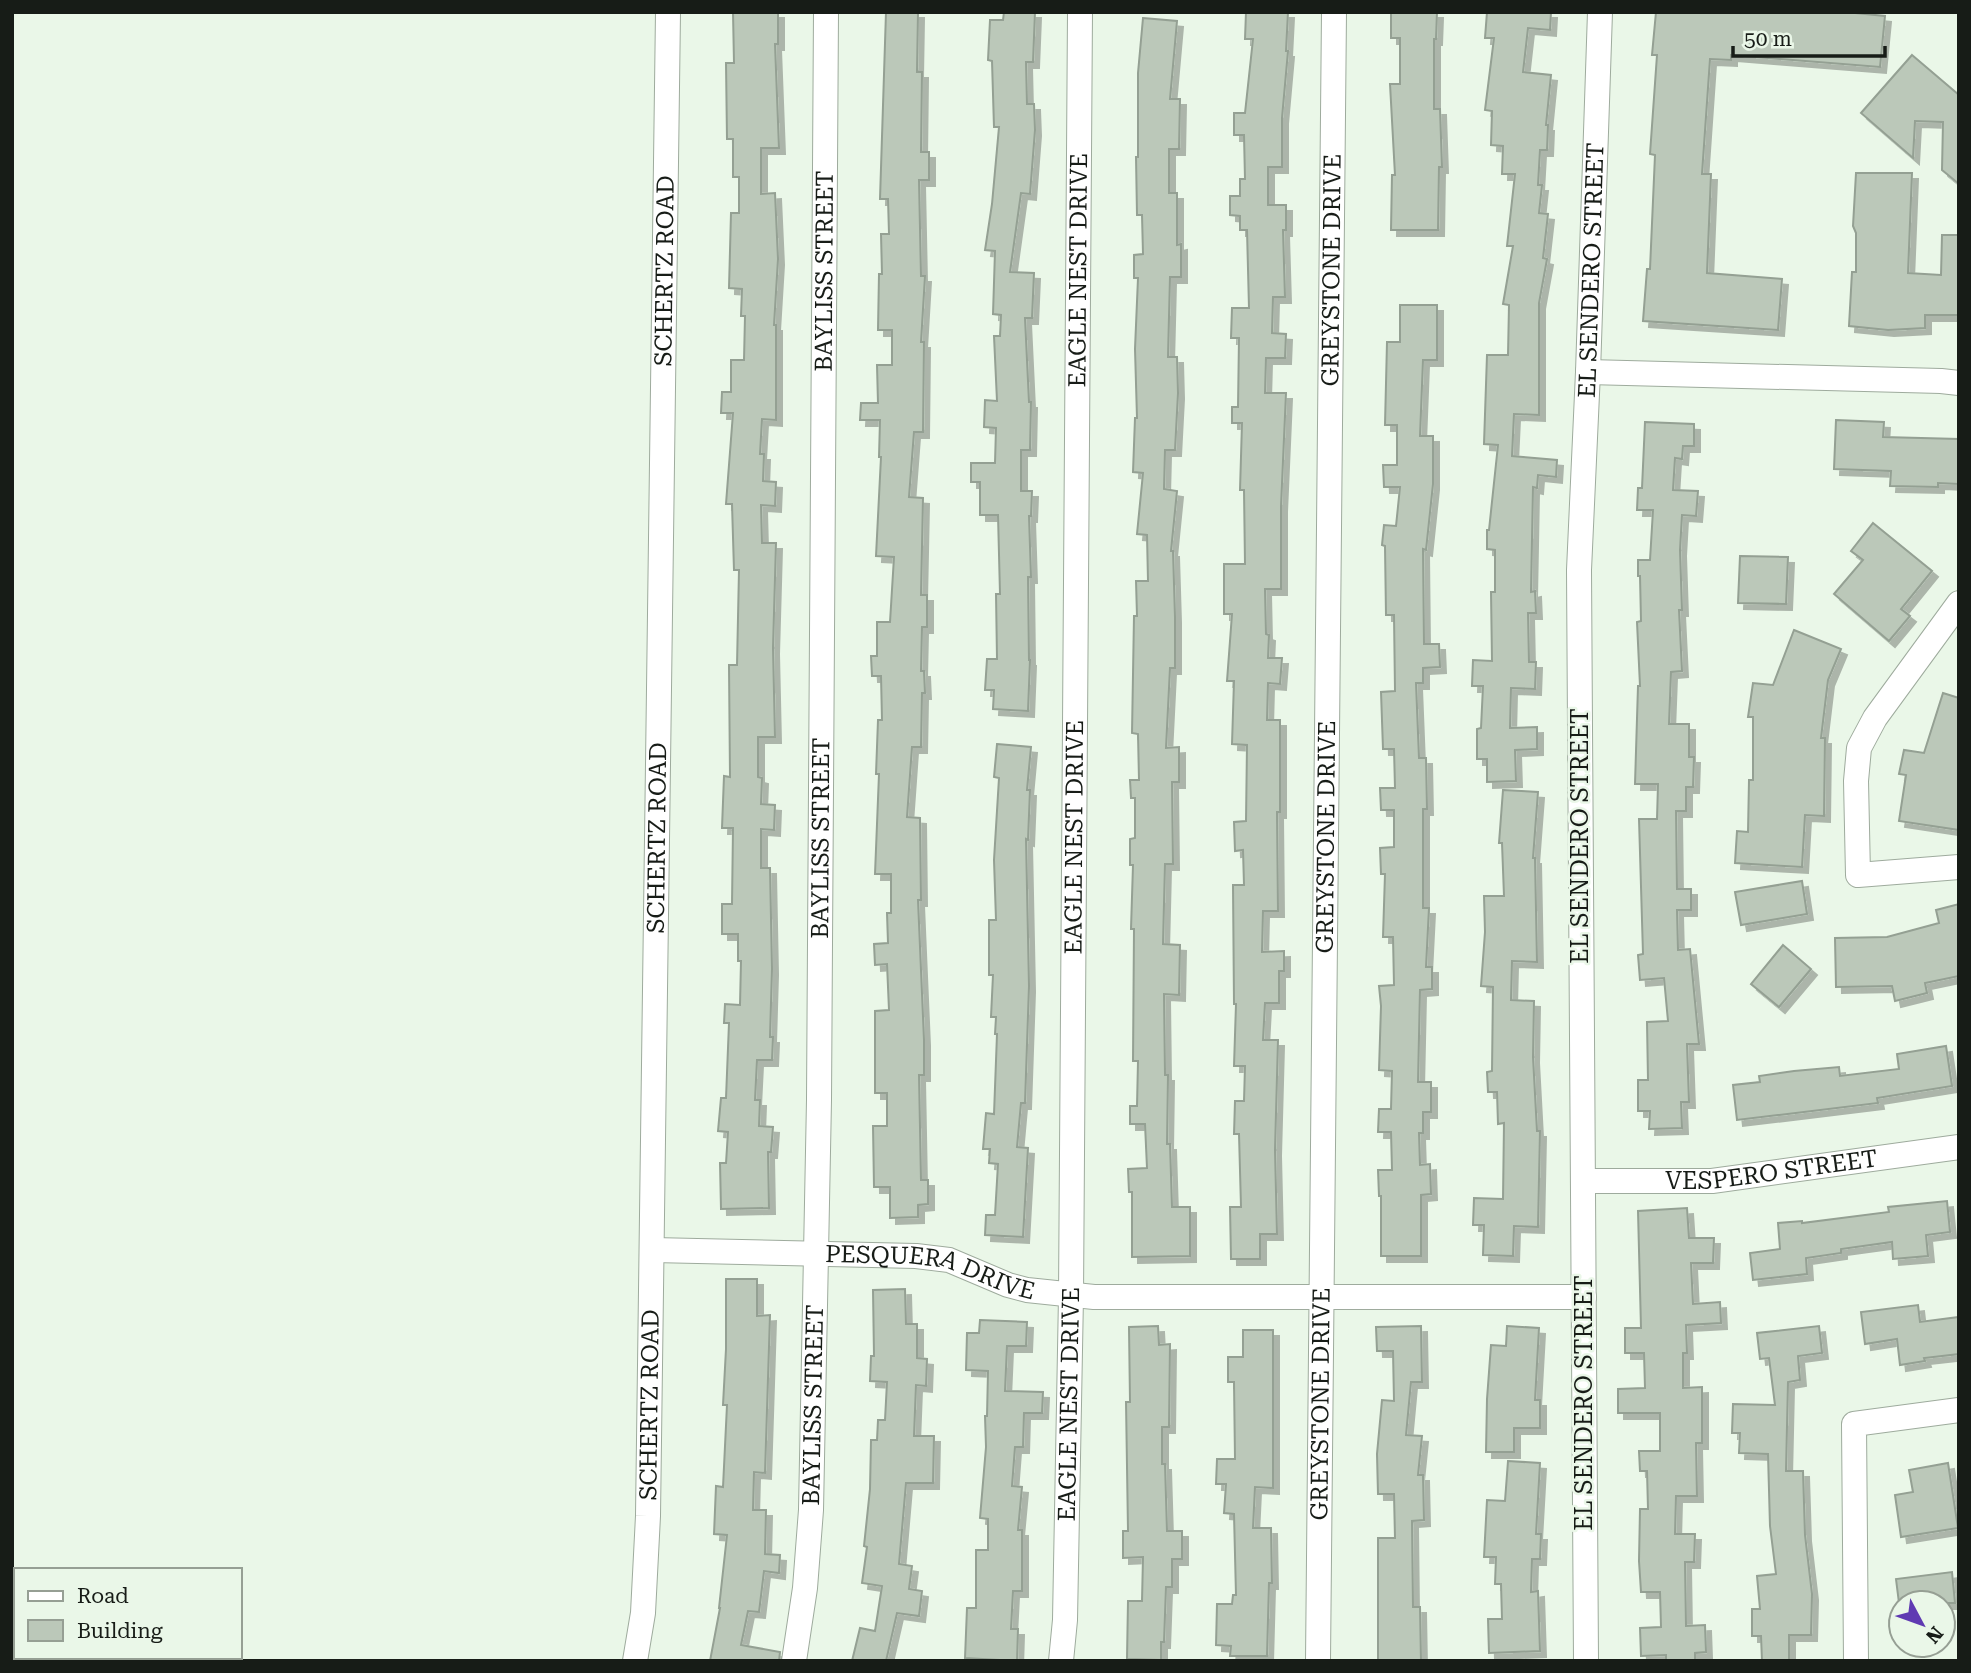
<svg xmlns="http://www.w3.org/2000/svg" width="1971" height="1673" font-family="'Roboto Serif',serif">
  <style>
    .building { fill: #bbc8b9; stroke: #94a093; stroke-width: 2; filter: url(#shadow) }
    .lines { fill: none; stroke-linecap: round; stroke-linejoin: round }
    .minor-casing { stroke: #9eab9d; stroke-width: 26 }
    .minor { stroke: #fff; stroke-width: 24 }
    .labels { text-anchor: middle; stroke-width: 5; stroke-linejoin: round; paint-order: stroke }
    .street-label { font-size: 24px; fill: #171c17; stroke: #eaf7e8 }
  </style>
  <defs>
    <filter id="shadow"><feDropShadow dx="6" dy="6" stdDeviation="0" flood-color="#0004"/></filter>
  </defs>
  <rect width="100%" height="100%" fill="#eaf7e8"/>
  <!-- building -->
  <g class="building">
    <polygon points="733,12 778,12 778,44 775,44 779,148 761,148 761,194 775,193 778,259 774,325 776,325 776,420 762,419 760,454 764,454 763,481 776,482 775,506 761,505 762,543 776,543 773,648 775,737 758,737 758,777 762,778 761,804 775,805 774,830 761,829 761,868 770,868 772,969 770,1037 773,1037 772,1060 757,1060 755,1100 760,1100 759,1126 773,1127 771,1152 768,1152 769,1208 721,1209 720,1163 726,1163 728,1132 718,1131 721,1098 726,1098 729,1023 724,1023 725,1004 740,1005 741,961 738,961 738,934 722,934 722,904 732,904 733,828 722,828 724,776 730,777 729,665 737,665 739,570 734,570 732,504 726,504 733,413 721,413 722,392 731,392 731,360 744,360 745,316 741,316 742,289 729,288 731,213 739,213 739,177 733,177 733,139 727,139 726,63 734,63"/>
    <polygon points="886,12 918,12 917,72 922,72 921,152 929,152 929,180 919,180 921,276 925,276 921,342 924,342 923,432 914,432 909,497 923,498 921,595 927,595 927,627 922,627 921,671 924,671 925,693 922,693 921,747 912,747 907,817 920,818 921,900 918,900 924,1040 924,1075 919,1075 921,1180 928,1180 928,1204 918,1205 918,1217 890,1218 890,1187 874,1187 873,1126 887,1126 887,1093 875,1093 875,1011 889,1010 887,964 875,965 874,944 888,943 887,913 891,913 891,874 875,874 879,774 876,774 878,720 882,720 881,676 872,676 871,656 877,656 877,622 890,622 894,557 876,556 881,457 879,457 880,420 860,420 861,403 878,403 877,365 892,365 892,330 878,330 879,274 882,274 881,234 889,234 888,199 880,199"/>
    <polygon points="1004,12 1035,12 1033,62 1026,62 1027,104 1034,104 1035,130 1030,194 1021,193 1010,272 1034,273 1032,318 1025,318 1029,402 1031,402 1030,450 1021,450 1021,491 1032,491 1031,516 1029,516 1031,577 1028,577 1029,660 1030,660 1028,711 993,709 994,690 985,690 987,659 997,659 996,594 1000,594 998,515 980,515 980,482 971,482 971,463 995,463 996,428 984,427 985,400 997,401 994,336 1000,336 1001,315 993,314 995,251 985,250 992,204 999,127 994,127 992,61 988,60 990,20 1003,20"/>
    <polygon points="1246,12 1288,12 1286,51 1288,51 1282,118 1282,167 1268,167 1268,205 1286,205 1286,230 1283,230 1285,297 1273,297 1272,333 1286,334 1285,358 1266,358 1265,393 1286,393 1281,506 1281,589 1265,589 1266,634 1269,635 1268,658 1282,658 1280,684 1268,683 1267,720 1280,720 1280,812 1277,812 1278,911 1263,911 1262,952 1284,951 1284,971 1279,971 1279,1003 1265,1003 1263,1040 1278,1040 1275,1150 1277,1234 1260,1234 1260,1259 1231,1259 1230,1207 1241,1207 1239,1134 1234,1134 1235,1101 1244,1101 1245,1066 1234,1066 1236,1004 1234,1004 1233,885 1244,885 1243,850 1235,851 1234,822 1246,821 1247,745 1232,744 1234,681 1227,681 1232,614 1224,614 1224,564 1245,564 1244,490 1240,490 1242,423 1232,423 1232,407 1238,407 1239,338 1231,338 1232,308 1249,308 1247,230 1240,230 1240,216 1230,215 1230,196 1240,196 1240,179 1245,179 1244,135 1234,135 1234,113 1245,113 1253,39 1245,39"/>
    <polygon points="1391,12 1437,12 1436,39 1434,39 1434,109 1440,109 1442,167 1439,167 1438,230 1391,230 1392,175 1395,175 1390,84 1400,84 1400,38 1391,38"/>
    <polygon points="1487,12 1551,12 1550,30 1528,28 1523,72 1551,75 1546,125 1548,125 1547,150 1540,150 1538,185 1542,185 1539,213 1548,214 1543,258 1547,259 1539,303 1539,415 1514,414 1512,456 1557,460 1556,477 1538,475 1537,488 1533,487 1531,592 1535,591 1536,613 1528,613 1529,662 1536,662 1535,689 1511,688 1510,728 1537,727 1537,749 1515,750 1516,781 1487,782 1487,759 1477,759 1477,729 1481,728 1483,686 1472,686 1473,660 1492,661 1491,592 1495,592 1495,550 1487,549 1487,530 1489,530 1498,445 1484,444 1487,355 1508,355 1509,305 1503,304 1513,246 1507,246 1515,174 1502,174 1503,146 1491,145 1492,111 1485,110 1494,38 1485,38"/>
    <polygon points="1656,12 1845,12 1885,16 1880,67 1731,55 1731,60 1710,59 1702,174 1711,174 1707,273 1782,279 1778,330 1643,321 1647,269 1650,269 1655,155 1650,154 1657,55 1652,55"/>
    <polygon points="1143,18 1177,21 1170,99 1180,99 1179,149 1169,149 1169,193 1177,193 1177,245 1181,244 1181,277 1170,277 1168,357 1177,357 1178,393 1175,450 1165,450 1164,489 1177,491 1171,551 1173,551 1175,617 1175,668 1170,668 1166,748 1179,747 1179,782 1172,782 1173,864 1165,864 1163,944 1180,945 1179,995 1164,994 1165,1075 1168,1075 1167,1144 1170,1144 1172,1207 1190,1207 1190,1256 1132,1257 1132,1192 1129,1192 1128,1169 1147,1168 1145,1124 1130,1124 1130,1106 1137,1106 1138,1061 1133,1061 1134,929 1131,929 1133,865 1130,865 1130,839 1135,838 1135,798 1131,798 1130,780 1139,780 1138,734 1132,733 1134,616 1137,616 1136,581 1148,581 1147,535 1137,534 1143,473 1133,472 1135,418 1137,418 1135,349 1138,278 1134,278 1134,255 1143,254 1142,215 1137,215 1136,157 1138,157 1138,73"/>
    <polygon points="1912,55 1959,95 1959,184 1942,170 1943,122 1915,121 1913,158 1861,113"/>
    <polygon points="1856,173 1912,173 1908,273 1941,275 1942,235 1959,235 1959,315 1925,315 1925,328 1888,330 1849,326 1852,272 1856,272 1856,233 1853,226"/>
    <polygon points="1400,305 1437,305 1437,360 1423,360 1420,436 1433,436 1433,484 1426,550 1423,549 1424,644 1439,644 1440,667 1423,668 1423,683 1416,683 1419,758 1426,758 1427,809 1423,809 1423,908 1429,908 1426,967 1432,967 1432,989 1420,990 1418,1082 1431,1082 1431,1112 1423,1112 1423,1133 1419,1133 1420,1165 1430,1164 1431,1194 1421,1195 1421,1256 1381,1256 1381,1196 1379,1196 1378,1170 1392,1170 1391,1132 1378,1132 1379,1109 1391,1109 1392,1071 1379,1070 1381,1006 1379,986 1394,985 1393,937 1383,937 1385,874 1381,874 1380,848 1394,847 1394,810 1381,810 1380,788 1395,788 1394,749 1383,749 1381,692 1395,691 1394,615 1386,615 1385,546 1382,545 1384,525 1396,526 1400,487 1384,487 1383,465 1397,465 1397,425 1385,425 1387,342 1400,342"/>
    <polygon points="1836,420 1884,422 1883,437 1959,439 1959,484 1938,483 1938,487 1890,486 1891,471 1834,469"/>
    <polygon points="1645,422 1694,424 1694,446 1683,446 1682,459 1675,458 1673,490 1698,491 1696,516 1682,515 1680,550 1682,610 1679,610 1682,671 1671,672 1669,724 1689,724 1689,757 1694,757 1693,787 1686,787 1686,811 1676,811 1677,889 1691,889 1691,910 1677,910 1678,950 1690,949 1699,1044 1687,1044 1689,1102 1681,1102 1682,1128 1649,1129 1650,1111 1638,1111 1638,1080 1648,1080 1647,1022 1668,1021 1664,978 1640,980 1638,955 1643,954 1639,819 1657,819 1658,784 1635,784 1638,686 1640,686 1637,622 1641,621 1640,576 1638,576 1638,560 1650,560 1653,510 1637,510 1638,488 1642,488"/>
    <polygon points="1873,523 1932,571 1901,609 1910,616 1889,641 1834,594 1863,560 1851,551"/>
    <polygon points="1740,556 1788,557 1786,604 1738,603"/>
    <polygon points="1794,630 1841,649 1828,680 1821,738 1825,738 1824,816 1805,815 1802,867 1735,863 1737,831 1748,832 1749,780 1753,780 1753,717 1748,717 1753,683 1773,685"/>
    <polygon points="1943,693 1959,698 1959,830 1899,821 1906,775 1899,774 1904,750 1924,753"/>
    <polygon points="997,744 1031,747 1027,790 1030,790 1028,840 1026,839 1029,986 1025,1103 1021,1103 1017,1147 1028,1148 1023,1237 985,1235 986,1215 995,1215 998,1164 989,1163 990,1149 983,1149 986,1113 994,1114 997,1034 995,1034 996,1017 991,1017 993,975 989,975 989,920 996,920 994,860 999,778 994,777"/>
    <polygon points="1503,790 1538,792 1533,858 1535,858 1537,962 1512,961 1511,1000 1534,1001 1533,1057 1537,1131 1540,1131 1538,1227 1514,1226 1513,1256 1483,1255 1484,1225 1473,1225 1474,1198 1503,1199 1504,1123 1498,1124 1497,1092 1488,1092 1487,1072 1492,1071 1493,987 1481,986 1485,932 1484,896 1504,896 1502,843 1499,843"/>
    <polygon points="1802,881 1807,914 1741,925 1735,892"/>
    <polygon points="1959,904 1959,976 1925,983 1927,993 1895,1001 1892,986 1836,987 1835,938 1887,937 1939,923 1936,910"/>
    <polygon points="1783,945 1811,969 1779,1007 1751,984"/>
    <polygon points="1946,1046 1952,1086 1877,1098 1878,1103 1737,1120 1733,1085 1760,1082 1759,1076 1794,1071 1839,1067 1840,1076 1899,1069 1897,1054"/>
    <polygon points="1947,1201 1950,1232 1926,1235 1928,1256 1893,1259 1892,1242 1841,1249 1841,1253 1806,1258 1807,1274 1753,1280 1750,1253 1780,1249 1778,1223 1802,1221 1802,1223 1889,1212 1888,1207"/>
    <polygon points="1687,1208 1689,1238 1714,1238 1713,1263 1691,1263 1693,1304 1720,1302 1721,1323 1686,1325 1687,1353 1683,1353 1683,1388 1702,1387 1702,1443 1696,1443 1697,1496 1676,1496 1675,1534 1695,1534 1694,1562 1685,1562 1686,1626 1705,1625 1706,1652 1695,1653 1695,1661 1666,1661 1666,1655 1641,1656 1640,1628 1661,1627 1660,1592 1641,1592 1639,1561 1640,1509 1648,1509 1647,1471 1640,1471 1639,1451 1660,1451 1660,1413 1618,1413 1618,1389 1645,1388 1644,1353 1625,1353 1625,1328 1641,1328 1638,1211"/>
    <polygon points="726,1279 757,1279 757,1316 770,1315 765,1473 754,1472 753,1510 766,1510 765,1554 780,1555 779,1573 764,1571 759,1612 748,1611 741,1645 780,1652 779,1661 710,1661 720,1608 719,1608 727,1535 714,1534 716,1486 723,1487 727,1405 723,1405 726,1349"/>
    <polygon points="905,1289 906,1324 917,1324 917,1358 927,1359 926,1386 916,1385 914,1436 934,1436 933,1483 906,1483 899,1564 912,1566 909,1589 922,1591 919,1616 897,1613 886,1661 852,1661 860,1628 875,1631 882,1586 862,1583 867,1547 864,1546 870,1489 871,1440 877,1440 878,1420 885,1420 887,1382 870,1381 871,1356 874,1356 873,1290"/>
    <polygon points="1918,1305 1920,1322 1959,1317 1959,1354 1924,1358 1925,1361 1900,1365 1897,1339 1865,1344 1861,1312"/>
    <polygon points="980,1320 1027,1322 1026,1346 1007,1346 1005,1391 1043,1392 1042,1413 1024,1413 1023,1447 1015,1447 1012,1486 1022,1487 1018,1530 1022,1530 1022,1591 1013,1591 1011,1629 1018,1629 1017,1661 965,1658 967,1608 976,1608 976,1550 988,1550 988,1519 980,1518 986,1447 985,1416 987,1416 988,1371 966,1370 967,1333 979,1333"/>
    <polygon points="1158,1326 1159,1345 1170,1344 1169,1427 1162,1427 1162,1464 1165,1464 1167,1531 1182,1531 1182,1559 1172,1559 1172,1587 1166,1587 1164,1642 1161,1642 1161,1660 1127,1659 1128,1601 1142,1601 1143,1557 1123,1558 1123,1531 1128,1531 1126,1402 1130,1402 1129,1327"/>
    <polygon points="1421,1326 1422,1382 1411,1382 1406,1435 1422,1436 1418,1475 1423,1475 1424,1520 1412,1521 1413,1607 1420,1607 1421,1661 1378,1661 1378,1538 1395,1538 1394,1494 1378,1494 1377,1454 1382,1400 1394,1401 1393,1351 1377,1351 1376,1327"/>
    <polygon points="1507,1326 1539,1328 1535,1400 1540,1400 1540,1428 1514,1428 1514,1452 1486,1452 1487,1399 1491,1345 1506,1346"/>
    <polygon points="1819,1326 1822,1353 1798,1356 1800,1380 1788,1382 1786,1471 1803,1471 1805,1535 1812,1594 1811,1635 1789,1635 1789,1660 1762,1661 1761,1636 1752,1636 1752,1609 1760,1609 1757,1576 1776,1574 1770,1526 1768,1454 1739,1453 1740,1433 1732,1433 1733,1404 1775,1405 1769,1358 1760,1359 1757,1333"/>
    <polygon points="1243,1330 1273,1330 1273,1488 1255,1487 1253,1528 1271,1528 1272,1583 1269,1583 1267,1656 1230,1656 1231,1646 1216,1645 1217,1604 1232,1604 1233,1595 1236,1595 1234,1514 1224,1513 1226,1484 1216,1484 1217,1459 1235,1459 1234,1382 1228,1382 1228,1357 1243,1357"/>
    <polygon points="1508,1461 1540,1463 1536,1534 1541,1534 1540,1559 1532,1559 1531,1592 1538,1591 1540,1651 1489,1653 1488,1619 1502,1619 1501,1584 1495,1584 1496,1557 1484,1557 1487,1500 1505,1501"/>
    <polygon points="1948,1463 1958,1528 1901,1537 1895,1495 1913,1492 1909,1470"/>
    <polygon points="1952,1572 1955,1603 1899,1603 1896,1579"/>
  </g>
  <g class="lines">
    <!-- minor casing -->
    <g class="minor-casing">
      <g id="minor">
        <polyline points="1588,372 1941,381 1959,383"/>
        <polyline points="1959,603 1875,718 1859,748 1856,781 1858,875 1959,867"/>
        <path id="s1" d="M 1583,1181 L 1712,1181 L 1959,1147"/>
        <path id="s2" d="M 653,1250 L 916,1256 L 949,1260 L 1008,1285 L 1027,1290 L 1094,1297 L 1584,1297"/>
        <path id="s3" d="M 635,1661 L 643,1613 L 648,1516 L 668,12"/>
        <path id="s4" d="M 794,1661 L 805,1588 L 811,1510 L 819,1100 L 826,12"/>
        <path id="s5" d="M 1061,1661 L 1065,1620 L 1071,1296 L 1080,12"/>
        <path id="s6" d="M 1318,1661 L 1334,12"/>
        <path id="s7" d="M 1586,1661 L 1579,570 L 1588,372 L 1600,12"/>
        <polyline points="1856,1661 1854,1424 1959,1410"/>
      </g>
    </g>
    <!-- minor -->
    <use href="#minor" class="minor"/>
  </g>
  <g class="labels">
    <!-- street labels -->
    <g class="street-label">
      <text dy="8" stroke="none"><textPath href="#s3" startOffset="1391">SCHERTZ ROAD</textPath></text>
      <text dy="8" stroke="none"><textPath href="#s4" startOffset="1391">BAYLISS STREET</textPath></text>
      <text dy="8" stroke="none"><textPath href="#s5" startOffset="1391">EAGLE NEST DRIVE</textPath></text>
      <text dy="8" stroke="none"><textPath href="#s6" startOffset="1391">GREYSTONE DRIVE</textPath></text>
      <text dy="8" stroke="none"><textPath href="#s7" startOffset="1391">EL SENDERO STREET</textPath></text>
      <text transform="translate(1580 836) rotate(-90)" y="8">EL SENDERO STREET</text>
      <text dy="8" stroke="none"><textPath href="#s3" startOffset="824">SCHERTZ ROAD</textPath></text>
      <text dy="8" stroke="none"><textPath href="#s4" startOffset="824">BAYLISS STREET</textPath></text>
      <text dy="8" stroke="none"><textPath href="#s5" startOffset="824">EAGLE NEST DRIVE</textPath></text>
      <text dy="8" stroke="none"><textPath href="#s6" startOffset="824">GREYSTONE DRIVE</textPath></text>
      <text dy="8" stroke="none"><textPath href="#s1" startOffset="189">VESPERO STREET</textPath></text>
      <text dy="8" stroke="none"><textPath href="#s2" startOffset="280">PESQUERA DRIVE</textPath></text>
      <text dy="8" stroke="none"><textPath href="#s6" startOffset="257">GREYSTONE DRIVE</textPath></text>
      <text transform="translate(1584 1403) rotate(-90)" y="8">EL SENDERO STREET</text>
      <text dy="8" stroke="none"><textPath href="#s3" startOffset="257">SCHERTZ ROAD</textPath></text>
      <text dy="8" stroke="none"><textPath href="#s4" startOffset="257">BAYLISS STREET</textPath></text>
      <text dy="8" stroke="none"><textPath href="#s5" startOffset="257">EAGLE NEST DRIVE</textPath></text>
    </g>
  </g>
  <!-- border -->
  <rect width="1971" height="1673" fill="none" stroke="#171c17" stroke-width="28"/>
  <!-- legend -->
  <rect x="14" y="1568" width="228" height="91" fill="#eaf7e8" stroke="#969f94" stroke-width="2"/>
  <rect x="28" y="1591" width="35" height="10" fill="#ffffff" stroke="#969f94" stroke-width="2"/>
  <text x="77" y="1603" font-size="21" fill="#171c17">Road</text>
  <rect x="28" y="1620" width="35" height="21" fill="#bbc8b9" stroke="#969f94" stroke-width="2"/>
  <text x="77" y="1638" font-size="21" fill="#171c17">Building</text>
  <!-- north arrow -->
  <g transform="translate(1922 1624) rotate(131)"><circle r="33" fill="#eaf7e8" stroke="#969f94" stroke-width="2"/>
  <path d="M0-5L12 26L0 18L-12 26Z" fill="#5f3ab2"/>
  <text y="-10" font-size="19" font-weight="bold" text-anchor="middle" fill="#171c17">N</text>
  </g>
  <!-- scale -->
  <path d="M1733 46v10h152v-10" fill="none" stroke="#171c17" stroke-width="3.5"/>
  <text x="1744" y="46" font-size="21" fill="#171c17" stroke="#eaf7e8" stroke-width="5" paint-order="stroke">50 m</text>
</svg>
